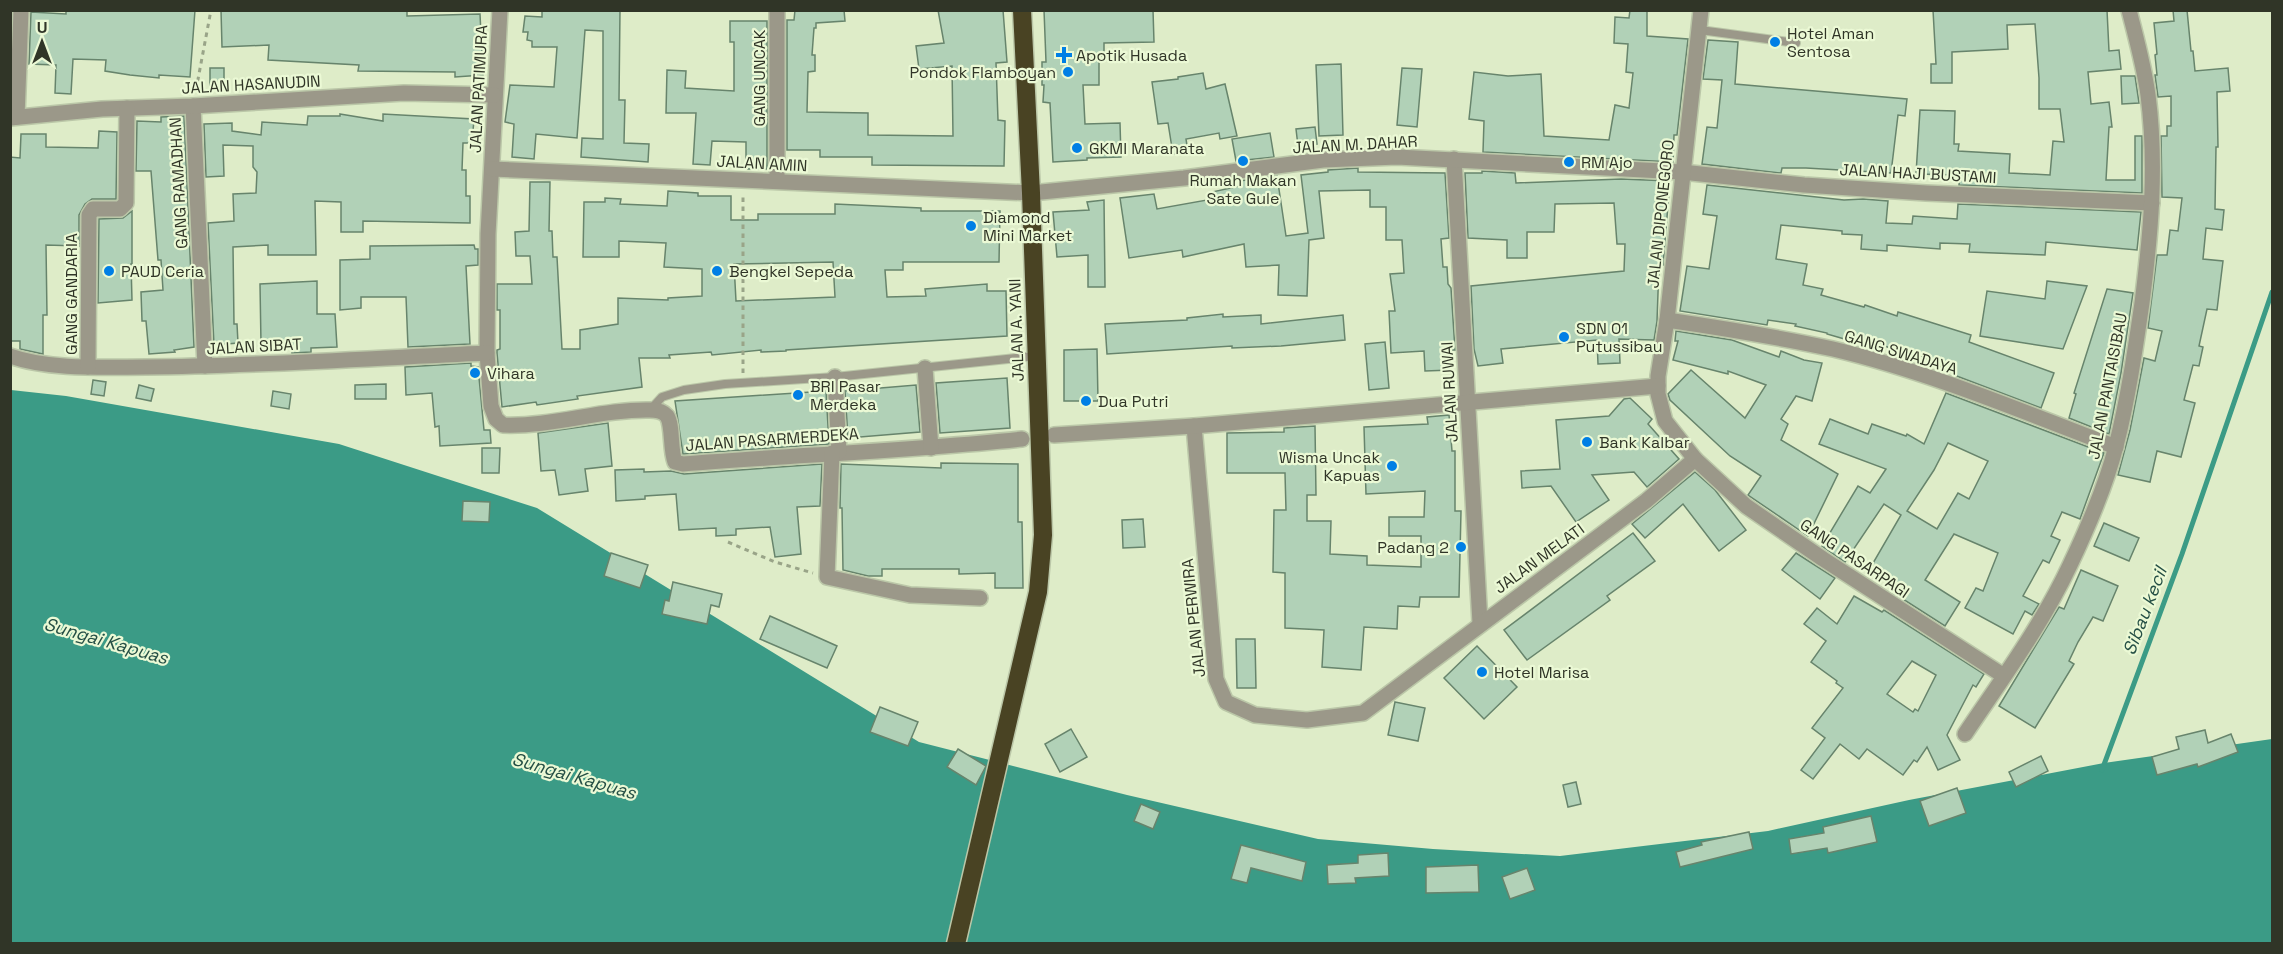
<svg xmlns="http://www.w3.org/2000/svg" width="2283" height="954" font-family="'Space Grotesk',sans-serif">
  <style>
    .water { fill: #3b9b86 }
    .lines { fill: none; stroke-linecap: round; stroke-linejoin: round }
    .stream { stroke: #3b9b86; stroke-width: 5 }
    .building { fill: #b1d1b7; stroke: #67846c; stroke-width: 1.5; fill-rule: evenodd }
    .lane-casing { stroke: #bbc7a8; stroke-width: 10 }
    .street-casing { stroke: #bbc7a8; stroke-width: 18 }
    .highway-casing { stroke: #bbc7a8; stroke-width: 21 }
    .path { stroke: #99a488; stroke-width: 3; stroke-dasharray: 4.5 4.5; stroke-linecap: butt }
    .lane { stroke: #9b9889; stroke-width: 8 }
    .street { stroke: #9b9889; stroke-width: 15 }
    .highway { stroke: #494323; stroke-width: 18 }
    .poi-dot { fill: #007fe5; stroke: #ebf9d5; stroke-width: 2 }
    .labels { text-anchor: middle; stroke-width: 4.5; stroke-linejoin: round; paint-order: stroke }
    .poi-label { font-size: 16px; fill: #303527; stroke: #ebf9d5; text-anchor: start }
    .street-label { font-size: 16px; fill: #303527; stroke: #ebf9d5 }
    .water-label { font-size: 18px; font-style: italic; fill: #254f45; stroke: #ebf9d5 }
  </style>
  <rect width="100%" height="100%" fill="#deecc8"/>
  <!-- water -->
  <polygon class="water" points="11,390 66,396 339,444 537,508 919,742 1127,795 1318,839 1433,849 1560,856 1768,831 1909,800 2104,763 2272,739 2272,943 11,944"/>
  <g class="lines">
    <!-- stream -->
    <polyline class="stream" points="2102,770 2182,554 2272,292"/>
  </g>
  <!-- building -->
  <g class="building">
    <polygon points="66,10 195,10 190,77 159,75 159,78 130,75 105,71 106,60 73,59 71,94 55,93 56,65 29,64 31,12 66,14"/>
    <polygon points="221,10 407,10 407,16 480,14 483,75 455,77 455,72 358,71 359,65 268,60 269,45 222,47"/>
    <polygon points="542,10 620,10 619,100 625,100 624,143 649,144 648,162 581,157 582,138 603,139 603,31 585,30 577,138 536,134 534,159 512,157 514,124 505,122 510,85 554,87 557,47 532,47 532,41 527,40 528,32 523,32 525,16 542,17"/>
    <polygon points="795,10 844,10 845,21 816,23 816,28 814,28 812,55 815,55 815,71 808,72 807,112 868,113 868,135 953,136 952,66 919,69 916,46 944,43 938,10 1003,10 1007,62 996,63 998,120 1005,121 1004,166 872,165 872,157 820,157 820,150 787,150 787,20 794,20"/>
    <polygon points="1044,10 1153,10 1154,42 1104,43 1104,56 1099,56 1099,85 1083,85 1085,124 1120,123 1121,157 1087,158 1087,160 1053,162 1050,103 1043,102 1044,85 1042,85 1042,62 1046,62"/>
    <polygon points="1630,10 1647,10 1647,36 1688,39 1677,135 1674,135 1673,162 1483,152 1484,121 1469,119 1474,72 1508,76 1541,74 1544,136 1609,140 1615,105 1629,108 1633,73 1626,72 1628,44 1614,43 1615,17 1629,18"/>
    <polygon points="1933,10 2107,10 2109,51 2119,50 2121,69 2088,72 2091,104 2109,102 2112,127 2109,127 2106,180 2135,180 2135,136 2142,136 2142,193 1959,185 1960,175 1916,174 1920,110 1955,111 1954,144 1959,144 1958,151 2010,154 2009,173 2050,175 2053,141 2064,142 2060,109 2039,109 2039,78 2035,24 2007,25 2008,49 1952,52 1952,83 1931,83 1931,64 1936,64"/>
    <polygon points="2173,10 2187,10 2191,51 2193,51 2195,71 2228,68 2230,91 2217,92 2218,147 2216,147 2215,209 2224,210 2222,230 2206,228 2203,259 2223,261 2217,310 2207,309 2199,346 2203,347 2199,366 2193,365 2184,400 2195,403 2181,457 2157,451 2150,482 2118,475 2130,430 2144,358 2155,361 2162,331 2148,328 2157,255 2167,255 2170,230 2178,231 2182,198 2162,197 2161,136 2167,136 2167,126 2171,126 2171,96 2158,97 2155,75 2157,75 2155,55 2157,54 2154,23 2174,21"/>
    <polygon points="730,21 767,21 767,169 746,169 746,142 712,141 710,165 693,164 696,113 666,113 667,70 686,71 685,88 734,91 734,42 730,42"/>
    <polygon points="1708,40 1738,42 1735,84 1907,99 1905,116 1898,115 1891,173 1806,168 1782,168 1781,173 1702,164 1707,127 1717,128 1722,80 1703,79"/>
    <polygon points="1341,64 1343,135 1319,136 1316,65"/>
    <rect x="210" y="68" width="14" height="22"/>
    <polygon points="1402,68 1422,69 1417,127 1397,125"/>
    <polygon points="1203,73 1206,89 1225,84 1237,136 1220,139 1219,133 1186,139 1188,152 1173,154 1168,123 1158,124 1152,82 1178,79 1178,77"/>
    <polygon points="2121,76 2135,76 2139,103 2122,104"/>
    <polygon points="340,114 383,121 383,114 474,119 472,143 463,143 462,170 466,170 466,196 470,196 470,223 363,221 363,232 341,232 341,202 315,201 316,255 268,255 268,245 233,247 234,324 237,324 238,343 214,345 208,223 234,221 233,194 256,193 257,172 253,167 253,146 223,145 224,176 206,177 204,124 232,123 232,131 261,135 262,122 307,125 308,116 340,116"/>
    <polygon points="184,116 194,347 174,350 175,352 149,354 146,321 142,321 141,292 163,290 161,260 158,260 151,171 136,171 137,121 161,122 161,117"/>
    <polygon points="1315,127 1317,144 1298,146 1296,129"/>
    <polygon points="99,131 117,132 116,199 92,199 85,204 79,215 79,246 46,245 47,315 43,315 43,354 20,349 20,341 10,341 10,157 20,158 21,134 46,134 46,147 98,148"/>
    <polygon points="1270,133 1274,157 1236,161 1232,139"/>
    <polygon points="1358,168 1358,172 1445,173 1449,238 1441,239 1443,267 1447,267 1448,284 1451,288 1455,350 1451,350 1451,370 1425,371 1424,351 1391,353 1389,311 1395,311 1390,274 1404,273 1402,240 1386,240 1386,207 1370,207 1370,190 1319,191 1324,238 1309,240 1307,296 1278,295 1279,265 1246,267 1244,244 1183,257 1182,250 1129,258 1120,198 1154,194 1157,209 1213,199 1212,192 1240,186 1239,181 1277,176 1286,236 1308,233 1301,175 1328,172 1328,170"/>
    <polygon points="1482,171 1515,173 1516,183 1621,179 1670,181 1663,265 1659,265 1657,321 1654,340 1619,339 1620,363 1598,364 1597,340 1501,349 1503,363 1478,366 1474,349 1471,286 1624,271 1625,244 1617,244 1614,203 1555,204 1554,232 1527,232 1527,258 1507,258 1507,240 1468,238 1465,173 1482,173"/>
    <path d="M 530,182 L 550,182 L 549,231 L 552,231 L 553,257 L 557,257 L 562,349 L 580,349 L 580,330 L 618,324 L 618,298 L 668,300 L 668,298 L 702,296 L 702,269 L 664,267 L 666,243 L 619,241 L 619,257 L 583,257 L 584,202 L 605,202 L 605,198 L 621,199 L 620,204 L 667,206 L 668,191 L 698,193 L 698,196 L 731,196 L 731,220 L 758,220 L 758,214 L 835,214 L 835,204 L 921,208 L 921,211 L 1000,211 L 999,262 L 903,262 L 903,270 L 885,270 L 887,297 L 926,296 L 925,289 L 987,284 L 987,291 L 1006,291 L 1007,336 L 786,350 L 786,351 L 761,352 L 761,350 L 712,355 L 711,352 L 669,355 L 670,358 L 639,358 L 642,387 L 577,396 L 578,399 L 537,405 L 536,402 L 502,407 L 497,353 L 497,350 L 500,349 L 500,310 L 497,310 L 497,284 L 532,284 L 530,256 L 516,256 L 515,232 L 529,231 ZM 833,262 L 835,297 L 736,301 L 734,264 Z"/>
    <polygon points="1707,185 1844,200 1863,199 1888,201 1886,223 1912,224 1913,216 1957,219 1958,204 2141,212 2137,250 2046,242 2045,255 1969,252 1970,244 1940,243 1940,249 1887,245 1887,251 1861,249 1862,235 1842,234 1842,231 1781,225 1776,259 1807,264 1803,285 1823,289 1821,295 1864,307 1865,305 1897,316 1898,312 1971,335 1969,342 2054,373 2041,408 1954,375 1955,373 1940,368 1942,364 1896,348 1895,350 1880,344 1879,347 1850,336 1848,340 1827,334 1827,333 1795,326 1796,324 1768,320 1767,325 1680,311 1687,266 1709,269 1717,216 1703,214"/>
    <polygon points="1104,200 1105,287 1088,287 1088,255 1057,257 1053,212 1089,210 1087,202"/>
    <polygon points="132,211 132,264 131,264 132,300 98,303 99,219 123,218"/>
    <polygon points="474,245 475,249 478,249 478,265 466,266 470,344 408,347 406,297 361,297 361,308 340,310 340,260 370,259 370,246"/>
    <polygon points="317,281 317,314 335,314 337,347 311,348 311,352 292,353 292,343 261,344 260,284"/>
    <polygon points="2047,281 2087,286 2063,349 1980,336 1987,291 2045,299"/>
    <polygon points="2107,289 2133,293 2121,373 2109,434 2069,418 2076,394 2074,393"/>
    <polygon points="1223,314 1223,317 1261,315 1261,324 1343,315 1345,340 1281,346 1232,348 1232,346 1107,354 1105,324 1187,320 1187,318"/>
    <polygon points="1676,331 1732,340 1779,357 1781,351 1804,360 1822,363 1812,401 1796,396 1781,419 1788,424 1781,440 1838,474 1808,536 1748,495 1761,476 1730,456 1670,400 1668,394 1691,370 1745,418 1766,385 1728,371 1728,374 1673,360 1678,341 1675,341"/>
    <polygon points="1385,342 1389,388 1369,390 1365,344"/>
    <polygon points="1097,349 1098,401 1064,401 1064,350"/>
    <polygon points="471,363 471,366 478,367 484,430 490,430 491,443 440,446 439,426 435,427 432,393 406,395 405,367"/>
    <polygon points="1007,378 1010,428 940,433 936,383"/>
    <polygon points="93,380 106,382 104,396 91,394"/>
    <polygon points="386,384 386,399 355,399 355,385"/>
    <polygon points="139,385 154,389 151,401 136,398"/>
    <polygon points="916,385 920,432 848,438 845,391"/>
    <polygon points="273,391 291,394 289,409 271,406"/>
    <polygon points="826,391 829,444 683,454 675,401"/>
    <path d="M 1946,393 L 2104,453 L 2080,519 L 2062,512 L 2051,536 L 2060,540 L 2049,563 L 2043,560 L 2023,596 L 2039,604 L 2032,615 L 2025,611 L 2013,634 L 1965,608 L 1976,588 L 1983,591 L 1998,553 L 1954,534 L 1925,580 L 1960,602 L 1945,626 L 1895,594 L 1898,590 L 1869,570 L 1901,515 L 1884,504 L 1845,562 L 1822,546 L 1858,486 L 1870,493 L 1886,469 L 1819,444 L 1830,419 L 1868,434 L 1872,424 L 1906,436 L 1907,434 L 1924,444 ZM 1948,443 L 1988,461 L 1969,499 L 1958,493 L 1937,529 L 1907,511 L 1934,470 Z"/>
    <polygon points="1630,398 1652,419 1648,424 1679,459 1647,487 1634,472 1592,475 1609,500 1576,522 1551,486 1522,488 1521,471 1560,469 1556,420 1609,416 1624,399"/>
    <polygon points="1449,415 1452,451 1455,451 1455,511 1461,511 1459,597 1420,597 1419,607 1398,606 1397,629 1364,627 1361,670 1322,667 1324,630 1285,628 1285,573 1273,572 1274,510 1286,510 1285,473 1227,473 1227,433 1284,432 1284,428 1315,426 1316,495 1307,495 1307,521 1331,521 1330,554 1367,556 1367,565 1421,567 1421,536 1389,536 1389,517 1424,517 1425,491 1366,494 1364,427 1428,424 1427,417"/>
    <polygon points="608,423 612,466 585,469 588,491 559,495 555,470 541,471 538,433"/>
    <polygon points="482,448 500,448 499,473 482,473"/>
    <polygon points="941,463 1018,464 1018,522 1022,522 1023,588 995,588 995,573 959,574 959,569 882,569 882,576 868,576 843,570 842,508 840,508 841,464 941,468"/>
    <polygon points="822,464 820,506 797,507 801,554 775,557 770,527 736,529 736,535 716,536 716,528 679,530 676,494 645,496 645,499 616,501 615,470 644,469 644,472 671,471 684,474"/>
    <polygon points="1695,472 1715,490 1746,530 1719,551 1683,504 1645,538 1632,524"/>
    <polygon points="463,501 490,502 489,522 462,521"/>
    <polygon points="1143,519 1145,547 1123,548 1122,520"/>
    <polygon points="2104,523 2139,538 2129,561 2094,546"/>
    <polygon points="1633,533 1655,561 1607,596 1610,600 1527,660 1504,630"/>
    <polygon points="611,553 648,565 640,588 604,576"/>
    <polygon points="1796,553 1835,578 1820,599 1782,570"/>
    <polygon points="2081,570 2118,586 2103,621 2093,617 2078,642 2069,661 2074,664 2035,728 1999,706 2059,607 2064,609"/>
    <polygon points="673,582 722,594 719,607 711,605 707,624 662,614 665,600 669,601"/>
    <path d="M 1854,596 L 1882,612 L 1884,610 L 1984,674 L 1976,687 L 1973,685 L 1947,735 L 1960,760 L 1938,770 L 1927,747 L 1917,762 L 1914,760 L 1903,775 L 1867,749 L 1859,759 L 1840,744 L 1813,779 L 1801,770 L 1825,738 L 1812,728 L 1843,688 L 1836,683 L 1837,681 L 1811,662 L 1826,641 L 1804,624 L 1817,608 L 1837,624 ZM 1912,661 L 1936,675 L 1918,711 L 1915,709 L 1913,712 L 1887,694 Z"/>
    <polygon points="770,616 837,646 827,668 760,639"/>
    <polygon points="1236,639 1255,639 1256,688 1237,688"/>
    <polygon points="1477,646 1517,687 1484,719 1444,678"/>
    <polygon points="1395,702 1425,708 1418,741 1388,735"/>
    <polygon points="880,707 918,722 908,746 870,732"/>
    <polygon points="1071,729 1087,757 1060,772 1045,744"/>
    <polygon points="2205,730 2208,743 2231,734 2238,752 2198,767 2197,764 2157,775 2152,757 2179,749 2176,737"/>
    <polygon points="958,749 986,766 976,785 947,767"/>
    <polygon points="2041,756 2048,771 2016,787 2009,772"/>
    <polygon points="1576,782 1581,804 1568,807 1563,785"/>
    <polygon points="1957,788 1966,813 1929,826 1920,801"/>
    <polygon points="1141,804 1160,812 1153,829 1134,821"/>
    <polygon points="1871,816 1877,842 1828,853 1827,848 1791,854 1789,839 1824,833 1823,827"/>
    <polygon points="1749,832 1753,849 1680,867 1676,852 1702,845 1701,842"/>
    <polygon points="1241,845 1306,862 1302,881 1251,868 1247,883 1231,879"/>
    <polygon points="1388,853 1389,876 1355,878 1356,883 1328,884 1327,865 1358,863 1358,855"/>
    <polygon points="1478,865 1479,892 1426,893 1426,867"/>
    <polygon points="1527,868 1535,890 1510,899 1502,877"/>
  </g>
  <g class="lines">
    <!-- lane casing -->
    <g class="lane-casing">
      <g id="lane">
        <polyline points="1700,30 1796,43"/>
        <polyline points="651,409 662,397 684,390 725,384 835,377 1036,356"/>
      </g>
    </g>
    <!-- street casing -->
    <g class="street-casing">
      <g id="street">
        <path d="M 500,10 L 488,234 L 487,353 L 491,406 L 496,419 L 503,425 C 553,427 601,409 650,410 C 657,410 663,411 667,416 C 673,425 670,450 675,462 L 683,464 C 796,455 909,451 1022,439"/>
        <polyline points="777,10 777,181"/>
        <polyline points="193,106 205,366"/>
        <polyline points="17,117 21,10"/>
        <polyline points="10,118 102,109 193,106 404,93 494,95"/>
        <polyline points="1454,159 1480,623"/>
        <polyline points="492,169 1031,193 1184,178 1323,160 1397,157 1682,172 1804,185 1926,193 2152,203"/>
        <path d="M 1667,320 C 1722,328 1778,337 1833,349 C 1930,372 2023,412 2116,447"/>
        <path d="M 10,356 C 49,370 105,367 146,367 C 260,366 374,358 487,353"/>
        <polyline points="88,367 89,215 93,209 120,209 126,203 127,108"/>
        <polyline points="925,368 931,448"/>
        <polyline points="835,377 839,452"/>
        <polyline points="1194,426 1216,679 1226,702 1255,715 1307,720 1363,713 1646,501 1695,459 1665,421 1658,394 1658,376 1667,320 1701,10"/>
        <polyline points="1054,435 1194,426 1658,386"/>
        <polyline points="832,453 827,577 910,595 980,598"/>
        <polyline points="1695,459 1746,506 1823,559 2004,676"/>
        <path d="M 1965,734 C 2002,679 2042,625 2070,565 C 2088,527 2106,486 2116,446 C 2128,399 2135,351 2142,303 C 2151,233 2157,165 2148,95 C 2144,66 2136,38 2129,10"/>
      </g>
    </g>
    <!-- highway casing -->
    <g class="highway-casing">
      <polyline id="highway" points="956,944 1038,592 1043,535 1031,193 1022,10"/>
    </g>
    <!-- path -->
    <g class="path">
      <polyline points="196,90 211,10"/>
      <polyline points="743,373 743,197"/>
      <polyline points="728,542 775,562 813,573"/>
    </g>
    <!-- lane -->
    <use href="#lane" class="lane"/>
    <!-- street -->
    <use href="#street" class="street"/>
    <!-- highway -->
    <use href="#highway" class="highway"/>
  </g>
  <!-- markers -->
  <g class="poi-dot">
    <circle cx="1775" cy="42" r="6"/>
    <path d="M1061 46h6v6h6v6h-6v6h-6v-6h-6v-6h6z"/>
    <circle cx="1068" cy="72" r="6"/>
    <circle cx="1077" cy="148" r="6"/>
    <circle cx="1243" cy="161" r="6"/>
    <circle cx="1569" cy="162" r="6"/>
    <circle cx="971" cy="226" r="6"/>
    <circle cx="109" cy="271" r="6"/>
    <circle cx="717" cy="271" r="6"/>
    <circle cx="1564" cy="337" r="6"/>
    <circle cx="475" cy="373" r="6"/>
    <circle cx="798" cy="395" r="6"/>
    <circle cx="1086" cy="401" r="6"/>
    <circle cx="1587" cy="442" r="6"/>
    <circle cx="1392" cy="466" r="6"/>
    <circle cx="1461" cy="547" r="6"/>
    <circle cx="1482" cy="672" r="6"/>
  </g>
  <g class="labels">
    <!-- poi labels -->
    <g class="poi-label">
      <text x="1787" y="39">Hotel Aman<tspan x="1787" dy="18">Sentosa</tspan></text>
      <text x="1076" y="61">Apotik Husada</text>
      <text x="1056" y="78" text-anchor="end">Pondok Flamboyan</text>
      <text x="1089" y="154">GKMI Maranata</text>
      <text x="1581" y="168">RM Ajo</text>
      <text x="1243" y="186" text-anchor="middle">Rumah Makan<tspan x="1243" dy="18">Sate Gule</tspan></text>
      <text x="983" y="223">Diamond<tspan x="983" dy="18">Mini Market</tspan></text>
      <text x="121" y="277">PAUD Ceria</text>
      <text x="729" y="277">Bengkel Sepeda</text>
      <text x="1576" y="334">SDN 01<tspan x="1576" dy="18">Putussibau</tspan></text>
      <text x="487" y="379">Vihara</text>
      <text x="810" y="392">BRI Pasar<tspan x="810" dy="18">Merdeka</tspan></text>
      <text x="1098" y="407">Dua Putri</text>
      <text x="1599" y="448">Bank Kalbar</text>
      <text x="1380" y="463" text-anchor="end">Wisma Uncak<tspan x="1380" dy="18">Kapuas</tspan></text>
      <text x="1449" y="553" text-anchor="end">Padang 2</text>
      <text x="1494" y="678">Hotel Marisa</text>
    </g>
    <!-- street labels -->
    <g class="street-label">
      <text transform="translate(759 78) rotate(-90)" y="6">GANG UNCAK</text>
      <text transform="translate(251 84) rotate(-3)" y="6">JALAN HASANUDIN</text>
      <text transform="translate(478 89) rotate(-87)" y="6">JALAN PATIMURA</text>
      <text transform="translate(1355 144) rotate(-3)" y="6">JALAN M. DAHAR</text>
      <text transform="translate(762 163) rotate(3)" y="6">JALAN AMIN</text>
      <text transform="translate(1918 173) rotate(3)" y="6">JALAN HAJI BUSTAMI</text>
      <text transform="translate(178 183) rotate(-93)" y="6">GANG RAMADHAN</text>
      <text transform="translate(1660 214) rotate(-84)" y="6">JALAN DIPONEGORO</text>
      <text transform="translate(71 294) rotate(-90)" y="6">GANG GANDARIA</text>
      <text transform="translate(1016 330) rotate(-92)" y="6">JALAN A. YANI</text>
      <text transform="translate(254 346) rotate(-3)" y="6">JALAN SIBAT</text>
      <text transform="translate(1901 352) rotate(17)" y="6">GANG SWADAYA</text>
      <text transform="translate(2107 386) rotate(-79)" y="6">JALAN PANTAISIBAU</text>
      <text transform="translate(1449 392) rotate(-93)" y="6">JALAN RUWAI</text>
      <text transform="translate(772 439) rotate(-4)" y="6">JALAN PASARMERDEKA</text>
      <text transform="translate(1539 558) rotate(-36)" y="6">JALAN MELATI</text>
      <text transform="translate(1855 558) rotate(34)" y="6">GANG PASARPAGI</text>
      <text transform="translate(1193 618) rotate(-96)" y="6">JALAN PERWIRA</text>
    </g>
    <!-- water labels -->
    <g class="water-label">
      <text transform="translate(2145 611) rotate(-69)" y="6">Sibau kecil</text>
      <text transform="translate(106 641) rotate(16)" y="6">Sungai Kapuas</text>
      <text transform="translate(574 776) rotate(16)" y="6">Sungai Kapuas</text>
    </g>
  </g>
  <!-- border -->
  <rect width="2283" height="954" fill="none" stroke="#303527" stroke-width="24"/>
  <!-- north arrow -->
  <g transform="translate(42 42)" stroke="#ebf9d5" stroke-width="4.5" paint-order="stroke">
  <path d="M0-4.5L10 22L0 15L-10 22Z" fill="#303527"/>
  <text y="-9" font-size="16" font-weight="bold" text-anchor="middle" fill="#303527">U</text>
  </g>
</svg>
